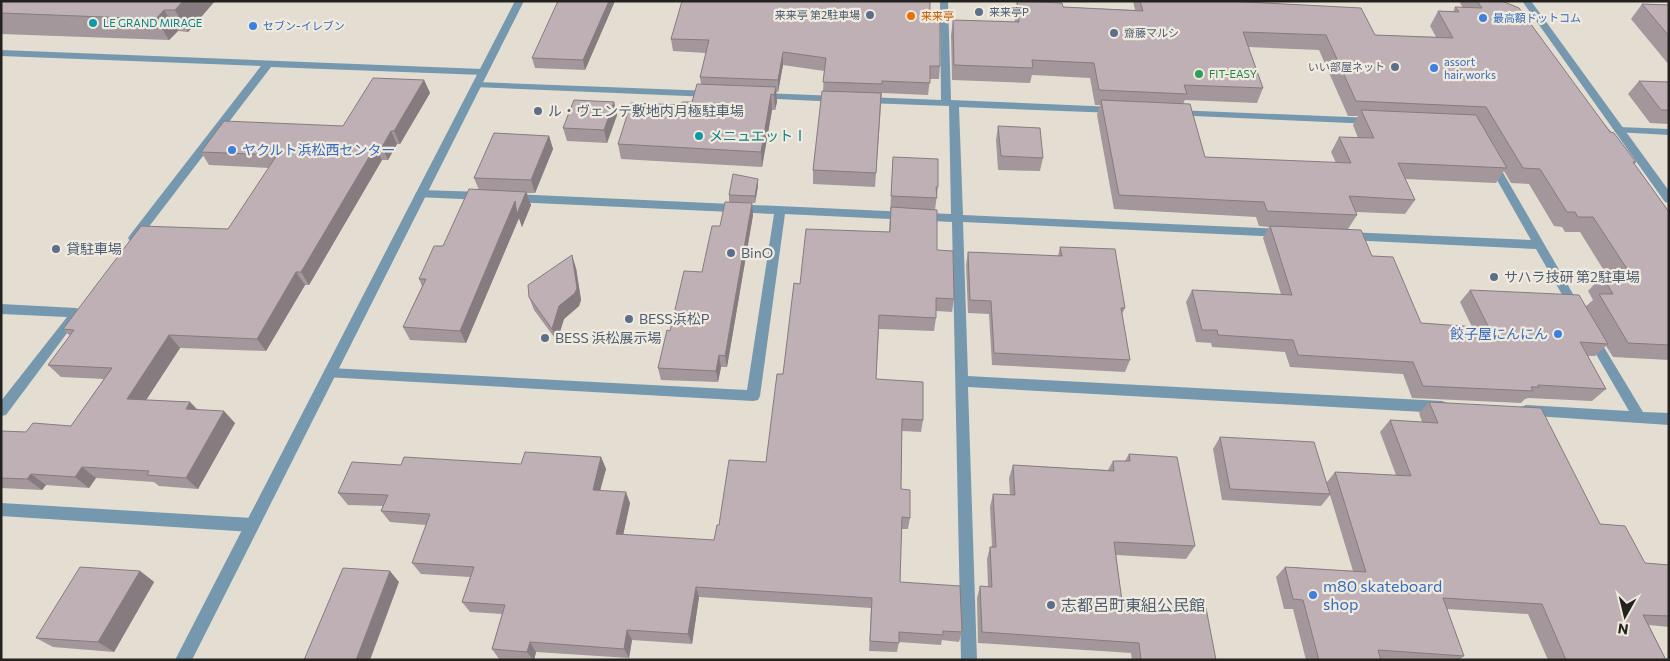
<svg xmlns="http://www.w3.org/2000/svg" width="1670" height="661" font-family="Commissioner,'Noto Sans JP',sans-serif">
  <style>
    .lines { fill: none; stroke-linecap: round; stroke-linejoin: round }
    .minor { fill: #7698af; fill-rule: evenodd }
    .tertiary { fill: #7698af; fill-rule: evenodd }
    .wall { fill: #a4979c; fill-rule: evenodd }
    .shaded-wall { fill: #867b7f }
    .building { fill: #bfb0b5; stroke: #867b7f }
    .service-dot { fill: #5c6f8a; stroke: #f0ebde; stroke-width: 2 }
    .food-dot { fill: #e8710a; stroke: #f0ebde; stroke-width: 2 }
    .shop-dot { fill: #3f7fe0; stroke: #f0ebde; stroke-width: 2 }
    .culture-dot { fill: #0f9aa8; stroke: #f0ebde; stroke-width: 2 }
    .leisure-dot { fill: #2e9e5b; stroke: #f0ebde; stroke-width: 2 }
    .labels { text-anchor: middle; stroke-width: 4.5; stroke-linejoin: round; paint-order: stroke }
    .far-service-label { font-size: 11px; fill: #4e5e75; stroke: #f0ebde; text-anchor: start }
    .far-food-label { font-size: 11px; fill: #c56008; stroke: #f0ebde; text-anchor: start }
    .far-shop-label { font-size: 11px; fill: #366cbe; stroke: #f0ebde; text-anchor: start }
    .far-culture-label { font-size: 11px; fill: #0d838f; stroke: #f0ebde; text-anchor: start }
    .far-leisure-label { font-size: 11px; fill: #27864d; stroke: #f0ebde; text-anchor: start }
    .service-label { font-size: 14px; fill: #4e5e75; stroke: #f0ebde; text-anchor: start }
    .culture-label { font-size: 14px; fill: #0d838f; stroke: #f0ebde; text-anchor: start }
    .shop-label { font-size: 14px; fill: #366cbe; stroke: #f0ebde; text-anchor: start }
    .near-shop-label { font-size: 16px; fill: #366cbe; stroke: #f0ebde; text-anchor: start }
    .near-service-label { font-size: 16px; fill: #4e5e75; stroke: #f0ebde; text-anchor: start }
  </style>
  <rect width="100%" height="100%" fill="#e3ded1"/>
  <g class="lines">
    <!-- minor -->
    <g class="minor">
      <polygon points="940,1 948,1 951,100 1115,107 1120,110 1115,113 959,107 963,215 1282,229 1288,233 1282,237 963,222 968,376 1442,401 1447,403 1449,407 1447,411 1442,413 968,387 977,660 961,660 952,222 785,214 760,396 758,400 753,401 325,377 324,373 325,369 330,368 747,390 774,214 513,202 507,198 513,194 951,214 949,106 866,103 861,100 866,97 941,100"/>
      <polygon points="1,50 483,69 488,72 483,75 271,67 138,241 130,241 128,238 130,235 261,66 1,56"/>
      <polygon points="477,82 711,91 716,94 711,97 474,87 474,83"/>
      <polygon points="761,93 838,96 843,99 838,102 757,98 757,94"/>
      <polygon points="1175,110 1373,118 1378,121 1373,124 1171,115 1171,111"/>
      <polygon points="1619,127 1669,129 1669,135 1615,132 1614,130"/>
      <polygon points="1493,160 1498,164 1580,306 1582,309 1580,312 1572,312 1536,249 1347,240 1341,236 1347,232 1531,240 1488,164"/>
      <polygon points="421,190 483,192 489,196 483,200 417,197 415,194"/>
      <polygon points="1,304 76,308 80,310 82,313 6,415 1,416 1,401 67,317 1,314"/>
      <polygon points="1592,332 1596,334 1643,412 1669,413 1669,425 1521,415 1519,411 1521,407 1526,405 1629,411 1586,337 1588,334"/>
      <polygon points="1,503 252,518 257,520 259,525 257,530 252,532 1,516"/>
    </g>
    <!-- tertiary -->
    <g class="tertiary">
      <polygon points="515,1 524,1 192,660 175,660"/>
      <polygon points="1522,1 1531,1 1669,191 1669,203 1665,202"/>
    </g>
  </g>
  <!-- wall -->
  <g class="wall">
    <polygon points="1,1 215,1 188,32 178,31 169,40 1,34"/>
    <polygon points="615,1 585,70 535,68 532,58"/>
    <path d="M 1017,1 L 1063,7 L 1135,10 L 1133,1 L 1227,1 L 1375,35 L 1436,37 L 1430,26 L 1438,11 L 1453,12 L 1455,7 L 1463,8 L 1460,3 L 1461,1 L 1502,1 L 1636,162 L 1634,164 L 1669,212 L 1669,360 L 1613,357 L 1606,346 L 1595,356 L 1588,356 L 1606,389 L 1592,401 L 1528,398 L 1526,399 L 1525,399 L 1521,403 L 1412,398 L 1403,374 L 1290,367 L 1285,352 L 1212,347 L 1211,343 L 1196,342 L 1186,302 L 1192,290 L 1281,294 L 1263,238 L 1269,227 L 1259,226 L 1256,217 L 1114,209 L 1097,115 L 1100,105 L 1095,105 L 1090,78 L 1032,75 L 1030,83 L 952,80 L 951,35 L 953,20 L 1015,22 L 1014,16 ZM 1248,47 L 1319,50 L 1348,116 L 1358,116 L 1353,125 L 1358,138 L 1339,137 L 1331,152 L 1336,163 L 1205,157 L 1183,104 L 1185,100 L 1257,103 L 1263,88 ZM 1504,171 L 1511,183 L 1529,184 L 1554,226 L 1562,227 L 1565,232 L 1580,232 L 1608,277 L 1602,276 L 1588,291 L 1593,300 L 1586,306 L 1470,290 L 1460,302 L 1472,327 L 1421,323 L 1372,256 L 1348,229 L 1357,215 L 1356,212 L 1405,214 L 1415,200 L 1405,179 L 1496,183 Z"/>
    <polygon points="1642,4 1669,5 1669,65 1631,19"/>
    <polygon points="930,21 940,66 939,79 930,79 928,95 882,93 875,187 813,184 813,170 823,91 824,71 783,65 778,92 776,92 777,102 775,110 772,110 762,167 621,159 618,144 681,105 692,102 701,84 700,77 706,53 673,51 671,39"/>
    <polygon points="424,80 430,93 400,144 397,144 388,160 382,160 309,285 305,285 266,351 180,348 146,400 190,402 198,410 235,423 198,489 159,486 154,482 96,478 89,488 46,485 42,490 1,488 1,431 26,432 71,426 104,379 61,377 48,365 70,336 63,329 228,229 269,168 209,165 201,152 343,126"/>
    <polygon points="1639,81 1669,82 1669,124 1650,123 1628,94"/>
    <polygon points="614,102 617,115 607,143 567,141 563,128"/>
    <polygon points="998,126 1043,158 1040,171 998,170 996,140"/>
    <polygon points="549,136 553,149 535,193 527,193 531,205 522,227 519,218 466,343 410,340 403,327 422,286 419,279 443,246 479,190 474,178"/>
    <polygon points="893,157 938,187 935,210 937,250 954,299 952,312 936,311 936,318 934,331 879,329 876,379 923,420 921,432 902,431 901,489 910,518 908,529 901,529 900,582 962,632 959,642 942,640 941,645 899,642 897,652 869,651 871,608 699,597 692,644 632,640 629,658 536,652 534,660 499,659 492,649 502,614 470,612 462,602 470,577 421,574 412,563 426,525 390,522 381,511 383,506 348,505 338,493 401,465 521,464 601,457 606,469 600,490 630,503 623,535 714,540 719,525 766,462 800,284 889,232"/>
    <polygon points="758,179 758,186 755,203 729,202 729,195"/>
    <polygon points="753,215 727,367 721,367 718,382 661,380 658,368 702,272 720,226"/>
    <polygon points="1060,247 1125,308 1122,314 1130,360 1125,372 992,365 989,314 968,313 966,265 968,252 1058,256"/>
    <polygon points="576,268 581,300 579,306 564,319 557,341 534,310 529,297"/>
    <polygon points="1429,402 1600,524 1645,563 1669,565 1669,627 1649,625 1666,660 1548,660 1528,614 1447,609 1464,656 1459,660 1306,660 1293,609 1284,609 1276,577 1285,567 1353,571 1330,495 1321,506 1222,500 1213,449 1220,437 1327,482 1335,472 1396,475 1380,432 1390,420 1422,422 1419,413"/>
    <polygon points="1129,454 1195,546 1186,559 1116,555 1122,601 1216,660 1132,660 1131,653 978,643 977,598 980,586 988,587 987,559 990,547 992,547 990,507 993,494 1010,495 1009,478 1013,465 1108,470 1113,461 1125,461"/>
    <polygon points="140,571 154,582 114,652 53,647 36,638"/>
  </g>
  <!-- shaded-wall -->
  <g class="shaded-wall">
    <polygon points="183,1 215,1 188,32 175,10"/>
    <polygon points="609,1 615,1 585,70 583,60"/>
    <polygon points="164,10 178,31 169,40 156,19"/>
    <polygon points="783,52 783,65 778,92 778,80"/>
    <polygon points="424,80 430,93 400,144 394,131"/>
    <polygon points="776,87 777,102 775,110 774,95"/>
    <polygon points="771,94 772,110 762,167 761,152"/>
    <polygon points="614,102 617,115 607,143 604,130"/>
    <polygon points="391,131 397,144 388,160 382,147"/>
    <polygon points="549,136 553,149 535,193 531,180"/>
    <polygon points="375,147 382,160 309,285 301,272"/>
    <polygon points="758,179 758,186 755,203 755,196"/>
    <polygon points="526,192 531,205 522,227 519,218 466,343 460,331 515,201"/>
    <polygon points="752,203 753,215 727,367 725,356"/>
    <polygon points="572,255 576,268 581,300 579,306 564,319 557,341 552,329"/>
    <polygon points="296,272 305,285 266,351 257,339"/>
    <polygon points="169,335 180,348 139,411 127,399"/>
    <polygon points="719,355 721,367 718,382 716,371"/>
    <polygon points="190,402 201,414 186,409"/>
    <polygon points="224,411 235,423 198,489 186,478"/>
    <polygon points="601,457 606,469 597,502 593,490"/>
    <polygon points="82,467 96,478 89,488 75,477"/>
    <polygon points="31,474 46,485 42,490 27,479"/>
    <polygon points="626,492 630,503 621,545 616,534"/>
    <polygon points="140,571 154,582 114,652 98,642"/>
    <polygon points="390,571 399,582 370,660 356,660"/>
    <polygon points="696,587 699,597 692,644 688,634"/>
    <polygon points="627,630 632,640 629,658 624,649"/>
    <polygon points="530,642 536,652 534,660 533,660 527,652"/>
  </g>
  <!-- building -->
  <g class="building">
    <polygon points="1,1 183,1 175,10 164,10 156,19 1,13"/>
    <polygon points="558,1 609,1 583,60 532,58"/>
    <polygon points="682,1 930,1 930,21 940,22 940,66 930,66 930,83 882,81 882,84 823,82 826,58 783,52 778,80 700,77 709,40 671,39"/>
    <polygon points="1017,1 1062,3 1063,7 1143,11 1140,1 1227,1 1361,8 1375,35 1453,38 1438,11 1459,12 1455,7 1482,8 1477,1 1502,1 1519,8 1610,132 1614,133 1636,162 1633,162 1669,212 1669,345 1628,343 1599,294 1613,294 1602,276 1633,278 1593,217 1578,217 1575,212 1567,212 1540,169 1523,168 1486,107 1356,101 1326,35 1243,32 1263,88 1184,85 1187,94 1099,90 1094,63 1032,60 1033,68 954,65 953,20 1019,22"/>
    <polygon points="1642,4 1669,5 1669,36"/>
    <polygon points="373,78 424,80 394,131 391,131 382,147 375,147 301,272 296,272 257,339 169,335 127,399 190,402 186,409 224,411 186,478 147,475 149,471 82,467 75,477 31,474 27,479 1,478 1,431 26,432 33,423 71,426 112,368 48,365 74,330 63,329 141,226 228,229 277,155 201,152 224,121 343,126"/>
    <polygon points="1639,81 1669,82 1669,110 1661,110"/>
    <polygon points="697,84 776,87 774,95 771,94 761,152 618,144 631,103 681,105 682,102 692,102"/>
    <polygon points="822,91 881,93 876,173 813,170"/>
    <polygon points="574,100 614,102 604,130 563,128"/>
    <polygon points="1101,100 1190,104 1205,157 1351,163 1339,137 1374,138 1361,110 1476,115 1507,168 1398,163 1415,200 1349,196 1357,215 1267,211 1264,202 1119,195"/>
    <polygon points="998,126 1040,128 1043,158 1001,156"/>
    <polygon points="494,133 549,136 531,180 474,178"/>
    <polygon points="893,157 938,159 938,187 936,187 937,198 891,196"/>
    <polygon points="733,174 758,179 755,196 729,195"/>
    <polygon points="469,189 526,192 517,214 515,201 460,331 403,327 426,279 419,279 434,246 443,246"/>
    <polygon points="725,202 752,203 725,356 719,355 716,371 658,368 667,330 670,331 684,271 702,272 712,226 720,226"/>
    <polygon points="891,207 937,210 937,250 953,251 954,299 936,298 936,318 879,315 876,379 923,382 923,420 902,419 901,489 910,490 910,518 902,517 900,582 960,586 962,632 943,631 943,635 899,632 899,643 870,641 872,598 696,587 688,634 627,630 624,649 530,642 527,652 492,649 505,605 462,602 474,567 412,563 430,514 381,511 388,495 338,493 352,462 401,465 404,457 521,464 525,452 601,457 593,490 626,492 616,534 714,540 717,525 719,525 729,460 766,462 777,374 783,374 794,283 800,284 806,229 890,232"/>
    <polygon points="1270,226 1361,230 1372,256 1393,257 1421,323 1489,328 1470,290 1579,295 1608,344 1580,342 1606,389 1538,385 1539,387 1531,387 1533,391 1423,386 1413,362 1298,355 1293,340 1218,335 1217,330 1202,330 1192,290 1292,295"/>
    <polygon points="1060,247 1115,249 1125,308 1121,308 1130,360 994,353 991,301 970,300 968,252 1062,256"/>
    <polygon points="572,255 577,288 575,293 559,306 552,329 529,297 528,285"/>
    <polygon points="1429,402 1541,408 1600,524 1625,526 1645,563 1669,565 1669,616 1643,615 1666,660 1566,660 1542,604 1443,598 1464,656 1378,650 1381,660 1319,660 1303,600 1293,599 1285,567 1366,572 1335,472 1411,476 1390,420 1438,423"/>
    <polygon points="1220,437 1314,442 1330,494 1230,489"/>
    <polygon points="1129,454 1177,457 1195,546 1114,542 1122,601 1206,608 1216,660 1141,660 1139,643 982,632 980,586 992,587 990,547 996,547 993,494 1015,495 1013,465 1114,471 1113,461 1130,461"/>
    <polygon points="80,567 140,571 98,642 36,638"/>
    <polygon points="343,568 390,571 356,660 304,660"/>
  </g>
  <!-- markers -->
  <g class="service-dot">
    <circle cx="979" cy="12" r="5"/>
    <circle cx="870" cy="15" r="5"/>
    <circle cx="1114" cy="33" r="5"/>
    <circle cx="1395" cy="67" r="5"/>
    <circle cx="538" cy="111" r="5"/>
    <circle cx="56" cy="249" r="5"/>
    <circle cx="731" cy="253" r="5"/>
    <circle cx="1494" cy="277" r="5"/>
    <circle cx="629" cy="319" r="5"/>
    <circle cx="545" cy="338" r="5"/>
    <circle cx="1051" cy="605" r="5"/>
  </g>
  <circle class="food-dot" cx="911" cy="16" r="5"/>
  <g class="shop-dot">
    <circle cx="1483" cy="18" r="5"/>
    <circle cx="253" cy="26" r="5"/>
    <circle cx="1434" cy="68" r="5"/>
    <circle cx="232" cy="150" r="5"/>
    <circle cx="1558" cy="334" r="5"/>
    <circle cx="1313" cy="595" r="5"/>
  </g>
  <g class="culture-dot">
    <circle cx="93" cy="23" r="5"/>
    <circle cx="699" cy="136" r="5"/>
  </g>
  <circle class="leisure-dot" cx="1199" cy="74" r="5"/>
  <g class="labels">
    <!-- far-service labels -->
    <g class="far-service-label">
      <text x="989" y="16">来来亭P</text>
      <text x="860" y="19" text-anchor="end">来来亭 第2駐車場</text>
      <text x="1124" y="37">齋藤マルシ</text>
      <text x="1385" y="71" text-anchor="end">いい部屋ネット</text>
    </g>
    <!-- far-food labels -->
    <g class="far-food-label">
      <text x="921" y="20">来来亭</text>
    </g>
    <!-- far-shop labels -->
    <g class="far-shop-label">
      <text x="1493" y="22">最高額ドットコム</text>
      <text x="263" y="30">セブン-イレブン</text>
      <text x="1444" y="66">assort<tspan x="1444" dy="13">hair works</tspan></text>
    </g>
    <!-- far-culture labels -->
    <g class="far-culture-label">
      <text x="103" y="27">LE GRAND MIRAGE</text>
    </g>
    <!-- far-leisure labels -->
    <g class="far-leisure-label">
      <text x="1209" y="78">FIT-EASY</text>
    </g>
    <!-- service labels -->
    <g class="service-label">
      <text x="548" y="116">ル・ヴェンテ敷地内月極駐車場</text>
      <text x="66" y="254">貸駐車場</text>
      <text x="741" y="258">BinO</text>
      <text x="1504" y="282">サハラ技研 第2駐車場</text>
      <text x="639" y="324">BESS浜松P</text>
      <text x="555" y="343">BESS 浜松展示場</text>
    </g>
    <!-- culture labels -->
    <g class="culture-label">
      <text x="709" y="141">メニュエットⅠ</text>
    </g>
    <!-- shop labels -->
    <g class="shop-label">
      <text x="242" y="155">ヤクルト浜松西センター</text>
      <text x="1548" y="339" text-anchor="end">餃子屋にんにん</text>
    </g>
    <!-- near-shop labels -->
    <g class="near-shop-label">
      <text x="1323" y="592">m80 skateboard<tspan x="1323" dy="18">shop</tspan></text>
    </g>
    <!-- near-service labels -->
    <g class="near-service-label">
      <text x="1061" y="611">志都呂町東組公民館</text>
    </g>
  </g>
  <!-- border -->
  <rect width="1670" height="661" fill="none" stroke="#24221e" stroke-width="5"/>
  <!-- north arrow -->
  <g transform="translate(1625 616) rotate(188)" stroke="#f0ebde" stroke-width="4" paint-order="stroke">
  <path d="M0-4L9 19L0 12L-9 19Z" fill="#24221e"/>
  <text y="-8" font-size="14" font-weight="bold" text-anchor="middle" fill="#24221e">N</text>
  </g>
</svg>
